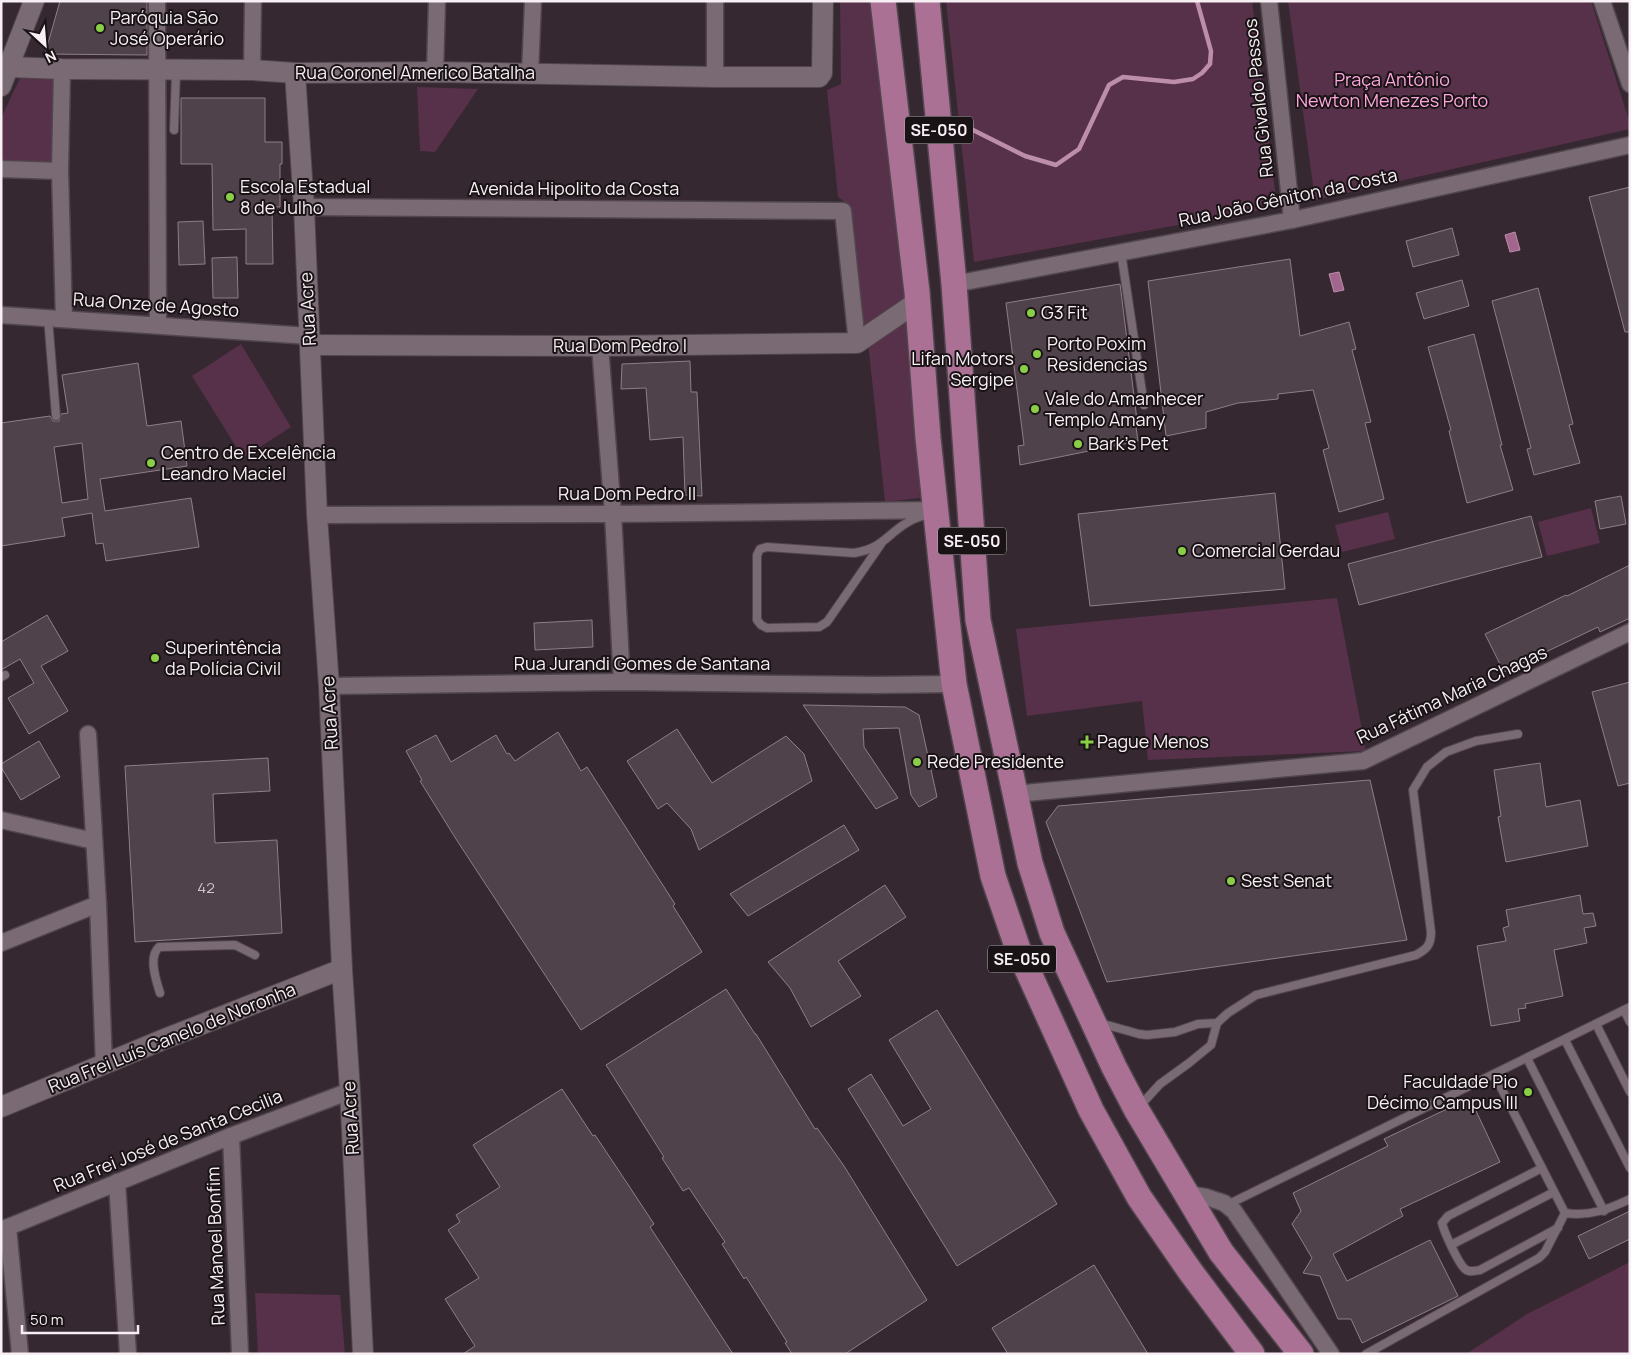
<svg xmlns="http://www.w3.org/2000/svg" width="1631" height="1355" font-family="Manrope,sans-serif">
  <style>
    .green { fill: #573049 }
    .water { fill: #a2658b; stroke: #bc8eaa }
    .lines { fill: none; stroke-linecap: round; stroke-linejoin: round }
    .stream { stroke: #bc8eaa; stroke-width: 4.5 }
    .building { fill: #50424a; stroke: #8e7e87; fill-rule: evenodd }
    .service-casing { stroke: #51464d; stroke-width: 10 }
    .minor-casing { stroke: #51464d; stroke-width: 19 }
    .tertiary-casing { stroke: #51464d; stroke-width: 22 }
    .primary-casing { stroke: #51464d; stroke-width: 28 }
    .service { stroke: #796a73; stroke-width: 8 }
    .minor { stroke: #796a73; stroke-width: 16 }
    .tertiary { stroke: #796a73; stroke-width: 20 }
    .primary { stroke: #aa7195; stroke-width: 25 }
    .poi-dot { fill: #8ace47; stroke: #191316; stroke-width: 2 }
    .labels { text-anchor: middle; stroke-width: 4; stroke-linejoin: round; paint-order: stroke }
    .number-label { font-size: 15px; fill: #cec4ca }
    .shield { fill: #191316; stroke: #b5adb1; stroke-width: 1 }
    .shield-label { font-size: 16px; font-weight: bold; fill: #f8eff4 }
    .poi-label { font-size: 18px; fill: #f8eff4; stroke: #191316; text-anchor: start }
    .street-label { font-size: 18px; fill: #f8eff4; stroke: #191316 }
    .park-label { font-size: 18px; fill: #fea6dd; stroke: #191316 }
  </style>
  <rect width="100%" height="100%" fill="#352830"/>
  <!-- green -->
  <g class="green">
    <polygon points="840,1 879,1 906,304 865,333 849,205 838,197 827,90 841,84"/>
    <polygon points="946,1 1252,1 1277,207 974,262"/>
    <polygon points="1288,1 1591,1 1630,123 1630,129 1315,200"/>
    <polygon points="20,78 55,78 52,165 1,162 1,118"/>
    <polygon points="417,87 478,89 435,152 420,151"/>
    <polygon points="906,317 920,498 885,502 868,342"/>
    <polygon points="241,344 291,427 243,458 192,376"/>
    <polygon points="1591,508 1600,543 1547,556 1538,522"/>
    <polygon points="1388,512 1395,539 1342,552 1335,525"/>
    <polygon points="1337,598 1366,751 1148,760 1142,701 1027,716 1016,629"/>
    <polygon points="1630,1262 1630,1354 1466,1354 1527,1314"/>
    <polygon points="255,1293 340,1295 345,1354 258,1354"/>
  </g>
  <!-- water -->
  <g class="water">
    <polygon points="1515,232 1520,250 1510,252 1505,235"/>
    <polygon points="1339,272 1344,290 1334,292 1329,274"/>
  </g>
  <g class="lines">
    <!-- stream -->
    <polyline class="stream" points="967,127 1025,156 1056,165 1079,149 1109,85 1123,77 1174,82 1193,79 1202,73 1210,64 1211,51 1197,1"/>
  </g>
  <!-- building -->
  <g class="building">
    <polygon points="60,1 147,1 147,55 45,54"/>
    <polygon points="181,98 265,98 265,142 282,142 282,164 280,164 280,207 272,207 273,264 246,264 246,229 213,230 212,164 181,164"/>
    <polygon points="1630,187 1630,332 1625,332 1589,197"/>
    <polygon points="203,221 205,264 179,265 178,222"/>
    <polygon points="1452,228 1459,255 1413,267 1406,241"/>
    <polygon points="237,257 238,298 213,298 212,258"/>
    <polygon points="1290,259 1300,336 1349,322 1356,349 1352,350 1371,422 1365,423 1384,499 1339,512 1323,450 1329,448 1313,390 1278,394 1278,399 1238,403 1206,412 1206,428 1166,436 1148,281"/>
    <polygon points="1462,280 1469,306 1424,319 1416,293"/>
    <polygon points="1120,284 1137,420 1135,420 1138,441 1020,465 1018,446 1024,445 1006,303"/>
    <polygon points="1538,288 1573,424 1569,425 1580,463 1534,475 1527,449 1531,448 1492,301"/>
    <polygon points="1474,334 1502,445 1500,445 1513,490 1467,503 1449,431 1451,430 1428,347"/>
    <polygon points="690,361 691,392 697,392 702,496 685,495 683,437 650,440 646,388 621,389 622,364"/>
    <path d="M 138,363 L 147,426 L 181,421 L 187,466 L 100,479 L 105,511 L 191,498 L 199,547 L 106,561 L 103,543 L 96,544 L 92,513 L 62,518 L 65,536 L 1,546 L 1,423 L 50,416 L 53,421 L 59,421 L 61,414 L 68,413 L 62,375 ZM 82,443 L 88,499 L 62,503 L 54,447 Z"/>
    <polygon points="1275,493 1285,589 1090,606 1078,514"/>
    <polygon points="1621,496 1626,524 1600,529 1595,501"/>
    <polygon points="1531,516 1542,557 1359,605 1348,564"/>
    <polygon points="1630,565 1630,618 1600,632 1598,627 1504,672 1485,634 1566,595 1567,596"/>
    <polygon points="47,615 68,651 41,666 68,711 29,734 8,698 34,683 20,659 1,670 1,642"/>
    <polygon points="592,620 593,647 535,650 534,623"/>
    <polygon points="1630,682 1630,783 1618,786 1592,692"/>
    <polygon points="803,705 905,707 919,715 937,797 919,807 911,795 899,728 863,729 864,747 898,798 876,809"/>
    <polygon points="677,729 712,783 786,736 804,754 812,781 699,850 691,829 667,803 658,809 627,761"/>
    <polygon points="558,732 581,771 587,767 675,904 673,906 702,952 581,1030 456,839 420,781 422,780 406,751 436,735 451,762 496,735 507,754 509,753 515,761"/>
    <polygon points="39,741 60,777 21,800 1,767 1,764"/>
    <polygon points="268,758 270,791 213,794 215,843 277,840 282,933 135,942 125,766"/>
    <polygon points="1540,763 1546,807 1580,800 1588,846 1506,862 1498,817 1501,816 1494,770"/>
    <polygon points="1370,780 1407,940 1107,982 1046,822 1058,806"/>
    <polygon points="844,825 859,850 748,916 730,894"/>
    <polygon points="885,885 906,917 838,961 861,996 811,1027 790,988 768,962"/>
    <polygon points="1580,895 1583,914 1593,913 1596,926 1584,928 1587,943 1554,950 1563,996 1525,1004 1526,1008 1518,1009 1520,1021 1491,1026 1477,946 1506,941 1503,928 1509,926 1506,910"/>
    <polygon points="726,989 755,1034 756,1034 815,1129 817,1128 844,1166 927,1300 845,1354 792,1354 785,1343 787,1342 746,1277 744,1279 722,1244 725,1242 689,1188 683,1191 662,1158 664,1157 606,1065"/>
    <polygon points="937,1010 1057,1204 957,1266 848,1089 871,1074 903,1126 931,1109 889,1040"/>
    <polygon points="562,1089 593,1136 595,1135 627,1183 654,1224 650,1227 733,1354 463,1354 475,1346 445,1299 479,1278 448,1230 460,1222 456,1215 500,1187 473,1145"/>
    <polygon points="1470,1098 1500,1162 1400,1209 1403,1216 1333,1254 1347,1281 1430,1240 1458,1296 1362,1343 1351,1319 1338,1319 1320,1276 1303,1273 1312,1258 1292,1224 1301,1211 1293,1193 1388,1146 1384,1139"/>
    <polygon points="1630,1211 1630,1239 1589,1259 1578,1236"/>
    <polygon points="1094,1265 1148,1354 1008,1354 992,1328"/>
  </g>
  <g class="lines">
    <!-- service casing -->
    <g class="service-casing">
      <g id="service">
        <polyline points="174,130 176,72"/>
        <polyline points="1121,252 1144,405"/>
        <polyline points="48,318 56,416"/>
        <path d="M 881,544 L 827,622 L 819,627 L 767,628 L 761,625 L 757,620 L 757,555 L 760,549 L 767,547 L 854,553 C 885,548 887,533 910,521 C 915,518 920,517 925,515"/>
        <polyline points="1,677 5,675"/>
        <path d="M 160,993 C 156,980 148,957 159,947 L 235,945 L 255,955"/>
        <polyline points="1624,1010 1630,1022"/>
        <polyline points="1100,1023 1139,1034 1147,1035 1175,1032 1198,1024 1217,1023"/>
        <polyline points="1596,1024 1630,1092"/>
        <polyline points="1565,1040 1630,1168"/>
        <polyline points="1527,1058 1604,1211"/>
        <polyline points="1494,1074 1565,1213"/>
        <path d="M 1139,1107 L 1160,1084 L 1189,1063 L 1211,1045 L 1217,1023 L 1228,1013 L 1256,995 L 1416,955 C 1427,949 1431,945 1431,932 L 1413,790 L 1427,767 L 1446,752 L 1476,741 L 1518,734"/>
        <path d="M 1542,1168 L 1448,1216 L 1442,1223 C 1444,1232 1458,1262 1464,1268 C 1468,1273 1474,1271 1480,1270 L 1558,1228"/>
        <polyline points="1227,1205 1630,1007"/>
        <polyline points="1451,1245 1554,1192"/>
        <path d="M 1366,1354 L 1539,1258 L 1545,1252 L 1565,1213 C 1589,1217 1609,1209 1630,1199"/>
      </g>
    </g>
    <!-- minor casing -->
    <g class="minor-casing">
      <g id="minor">
        <polyline points="157,1 158,325"/>
        <polyline points="1269,1 1292,220"/>
        <polyline points="1602,1 1630,84"/>
        <polyline points="62,69 60,171 64,319"/>
        <polyline points="252,70 253,1"/>
        <polyline points="435,72 437,1"/>
        <polyline points="530,74 533,1"/>
        <polyline points="715,77 715,1"/>
        <polyline points="1,169 60,171"/>
        <polyline points="304,207 843,211 857,343"/>
        <polyline points="954,284 1292,220 1630,145"/>
        <polyline points="1,315 309,336"/>
        <polyline points="600,346 613,514 622,682"/>
        <polyline points="317,515 613,514 937,510"/>
        <polyline points="329,686 622,682 876,685 954,684"/>
        <polyline points="88,734 98,904 104,1065"/>
        <polyline points="1015,794 1363,761 1630,632"/>
        <polyline points="1,820 94,841"/>
        <polyline points="1,943 98,904"/>
        <polyline points="231,1136 240,1354"/>
        <polyline points="117,1182 128,1354"/>
        <polyline points="1188,1194 1206,1197 1224,1203 1234,1211 1331,1354"/>
        <polyline points="8,1227 20,1354"/>
        <polyline points="1,1230 231,1136 350,1091"/>
      </g>
    </g>
    <!-- tertiary casing -->
    <g class="tertiary-casing">
      <g id="tertiary">
        <polyline points="9,67 62,69 252,70 295,73 435,72 715,77 819,77 822,73 823,1"/>
        <polyline points="295,73 304,207 317,515 329,686 342,969 350,1091 363,1354"/>
        <polyline points="1,86 34,1"/>
        <polyline points="310,345 600,346 857,343 917,302"/>
        <polyline points="1,1107 162,1040 342,969"/>
      </g>
    </g>
    <!-- primary casing -->
    <g class="primary-casing">
      <g id="primary">
        <polyline points="883,1 917,292 928,438 954,684 993,876 1018,949 1091,1110 1139,1197 1190,1271 1252,1354"/>
        <polyline points="927,1 954,284 978,620 1030,863 1052,933 1114,1067 1136,1109 1221,1252 1301,1354"/>
      </g>
    </g>
    <!-- service -->
    <use href="#service" class="service"/>
    <!-- minor -->
    <use href="#minor" class="minor"/>
    <!-- tertiary -->
    <use href="#tertiary" class="tertiary"/>
    <!-- primary -->
    <use href="#primary" class="primary"/>
  </g>
  <!-- markers -->
  <g class="poi-dot">
    <circle cx="100" cy="28" r="5"/>
    <circle cx="230" cy="197" r="5"/>
    <circle cx="1031" cy="313" r="5"/>
    <circle cx="1037" cy="354" r="5"/>
    <circle cx="1024" cy="369" r="5"/>
    <circle cx="1035" cy="409" r="5"/>
    <circle cx="1078" cy="444" r="5"/>
    <circle cx="151" cy="463" r="5"/>
    <circle cx="1182" cy="551" r="5"/>
    <circle cx="155" cy="658" r="5"/>
    <path d="M1084.5 734.5h5v5h5v5h-5v5h-5v-5h-5v-5h5z"/>
    <circle cx="917" cy="762" r="5"/>
    <circle cx="1231" cy="881" r="5"/>
    <circle cx="1528" cy="1092" r="5"/>
  </g>
  <g class="labels">
    <!-- number labels -->
    <g class="number-label">
      <text x="206" y="893">42</text>
    </g>
    <!-- shield labels -->
    <g class="shield">
      <rect x="905" y="116.5" width="68" height="27" rx="4"/>
      <rect x="938" y="527.5" width="68" height="27" rx="4"/>
      <rect x="988" y="945.5" width="68" height="27" rx="4"/>
    </g>
    <g class="shield-label">
      <text x="939" y="136">SE-050</text>
      <text x="972" y="547">SE-050</text>
      <text x="1022" y="965">SE-050</text>
    </g>
    <!-- poi labels -->
    <g class="poi-label">
      <text x="110" y="24">Paróquia São<tspan x="110" dy="21">José Operário</tspan></text>
      <text x="240" y="193">Escola Estadual<tspan x="240" dy="21">8 de Julho</tspan></text>
      <text x="1041" y="319">G3 Fit</text>
      <text x="1047" y="350">Porto Poxim<tspan x="1047" dy="21">Residencias</tspan></text>
      <text x="1014" y="365" text-anchor="end">Lifan Motors<tspan x="1014" dy="21">Sergipe</tspan></text>
      <text x="1045" y="405">Vale do Amanhecer<tspan x="1045" dy="21">Templo Amany</tspan></text>
      <text x="1088" y="450">Bark's Pet</text>
      <text x="161" y="459">Centro de Excelência<tspan x="161" dy="21">Leandro Maciel</tspan></text>
      <text x="1192" y="557">Comercial Gerdau</text>
      <text x="165" y="654">Superintência<tspan x="165" dy="21">da Polícia Civil</tspan></text>
      <text x="1097" y="748">Pague Menos</text>
      <text x="927" y="768">Rede Presidente</text>
      <text x="1241" y="887">Sest Senat</text>
      <text x="1518" y="1088" text-anchor="end">Faculdade Pio<tspan x="1518" dy="21">Décimo Campus III</tspan></text>
    </g>
    <!-- street labels -->
    <g class="street-label">
      <text x="415" y="79">Rua Coronel Americo Batalha</text>
      <text transform="translate(1259 98) rotate(-96)" y="6">Rua Givaldo Passos</text>
      <text x="574" y="195">Avenida Hipolito da Costa</text>
      <text transform="translate(1288 198) rotate(-12)" y="6">Rua João Gêniton da Costa</text>
      <text transform="translate(156 305) rotate(4)" y="6">Rua Onze de Agosto</text>
      <text transform="translate(308 309) rotate(-93)" y="6">Rua Acre</text>
      <text x="620" y="352">Rua Dom Pedro I</text>
      <text x="627" y="500">Rua Dom Pedro II</text>
      <text x="642" y="670">Rua Jurandi Gomes de Santana</text>
      <text transform="translate(1452 695) rotate(-25)" y="6">Rua Fátima Maria Chagas</text>
      <text transform="translate(330 713) rotate(-93)" y="6">Rua Acre</text>
      <text transform="translate(172 1038) rotate(-22)" y="6">Rua Frei Luís Canelo de Noronha</text>
      <text transform="translate(351 1118) rotate(-93)" y="6">Rua Acre</text>
      <text transform="translate(168 1141) rotate(-22)" y="6">Rua Frei José de Santa Cecilia</text>
      <text transform="translate(216 1246) rotate(-92)" y="6">Rua Manoel Bonfim</text>
    </g>
    <!-- park labels -->
    <g class="park-label">
      <text x="1392" y="86">Praça Antônio<tspan x="1392" dy="21">Newton Menezes Porto</tspan></text>
    </g>
  </g>
  <!-- border -->
  <rect width="1631" height="1355" fill="none" stroke="#f8eff4" stroke-width="5"/>
  <!-- north arrow -->
  <g transform="translate(45 45) rotate(154)" stroke="#191316" stroke-width="4" paint-order="stroke">
  <path d="M0-4L9 19L0 12L-9 19Z" fill="#f8eff4"/>
  <text y="-8" font-size="14" font-weight="bold" text-anchor="middle" fill="#f8eff4">N</text>
  </g>
  <!-- scale -->
  <path d="M22 1325v8h116v-8" fill="none" stroke="#f8eff4" stroke-width="2.5"/>
  <text x="30" y="1325" font-size="15" fill="#f8eff4" stroke="#191316" stroke-width="4" paint-order="stroke">50 m</text>
</svg>
